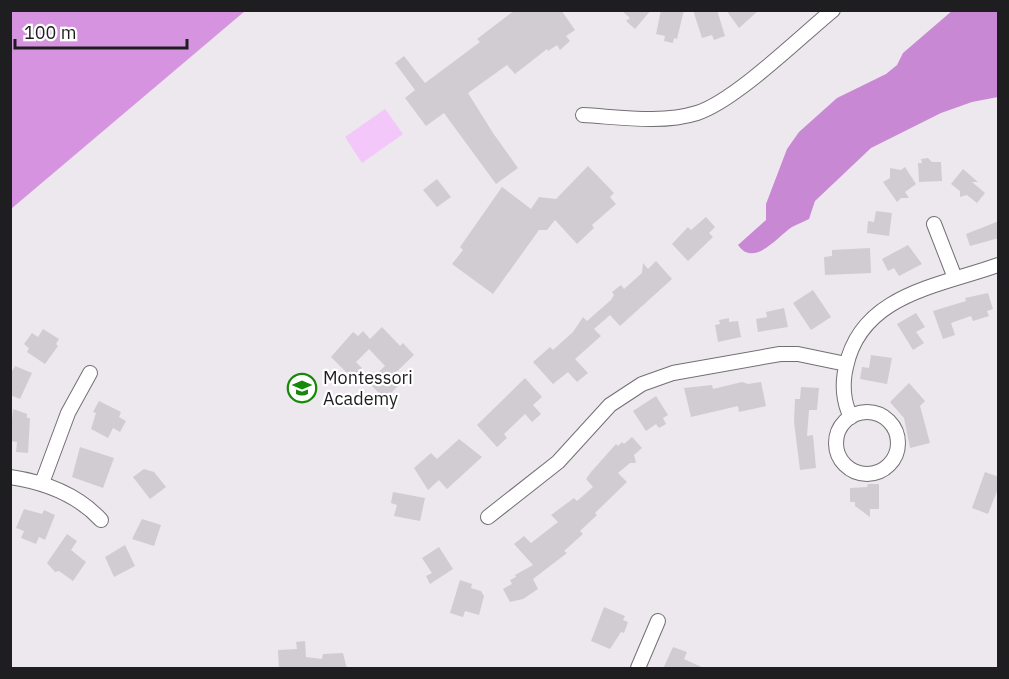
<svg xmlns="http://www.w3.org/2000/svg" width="1009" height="679" font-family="'IBM Plex Sans',sans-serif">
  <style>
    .green { fill: #f4c7fb }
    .forest { fill: #d694e0 }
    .water { fill: #c988d4 }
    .building { fill: #d0ccd1 }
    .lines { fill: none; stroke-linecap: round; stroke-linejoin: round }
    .minor-casing { stroke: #736f74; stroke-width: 16 }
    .minor { stroke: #fff; stroke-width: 14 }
    .labels { text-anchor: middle; stroke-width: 4.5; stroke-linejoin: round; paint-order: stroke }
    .poi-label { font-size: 18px; fill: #1e1d1f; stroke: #fff; text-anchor: start }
  </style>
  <rect width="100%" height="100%" fill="#ede8ee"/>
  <!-- green -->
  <polygon class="green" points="385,109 403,134 362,163 345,137"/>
  <!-- forest -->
  <polygon class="forest" points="11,10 245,10 245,11 11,209"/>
  <!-- water -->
  <path class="water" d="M 953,10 L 998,11 L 998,97 L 972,102 L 941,113 L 871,148 L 815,201 L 809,219 C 804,222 797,224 792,227 C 777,237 754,268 738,245 L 766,220 L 766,204 L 787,149 L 799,132 L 837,98 L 886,74 L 897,65 L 903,53 Z"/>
  <!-- building -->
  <g class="building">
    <polygon points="515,10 561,10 575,30 566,36 570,41 560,50 557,45 548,51 547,49 515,74 507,65 468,93 493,133 518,168 496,184 444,113 426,126 405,98 415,90 395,63 404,56 425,83 480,42 477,39"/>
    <polygon points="621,10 651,10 635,29 626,21 630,18"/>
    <polygon points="661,10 684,10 677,39 674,38 673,43 664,41 665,36 656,34"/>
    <polygon points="693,10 717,10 725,36 714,40 712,35 702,38"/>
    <polygon points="726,10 759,10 739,28"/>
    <polygon points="928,158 932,162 941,162 942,181 919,182 918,163 922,163 921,159"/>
    <polygon points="588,166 614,193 610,197 616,204 592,225 594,228 577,244 555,220 547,230 539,230 493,294 452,264 463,250 460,247 502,187 531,209 539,197 556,199"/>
    <polygon points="905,167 916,184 905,192 909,198 901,198 897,202 883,182 890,178 890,168 901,170"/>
    <polygon points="963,169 978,182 972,182 985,193 977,203 967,195 960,197 960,191 951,184"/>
    <polygon points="437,179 451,197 437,207 423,190"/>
    <polygon points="876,211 892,213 889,236 867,233 868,221 874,222"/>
    <polygon points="706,217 715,227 709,233 713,237 688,261 672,244 688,227 691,230"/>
    <polygon points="999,221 999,238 970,246 966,234"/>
    <polygon points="908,245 922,264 899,276 894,268 888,271 882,259"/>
    <polygon points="870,248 871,273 825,275 824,257 832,256 832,250"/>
    <polygon points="656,261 672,279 620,326 610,315 594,329 601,336 575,359 588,373 577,382 568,372 553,384 533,362 550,347 553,350 573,332 583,317 587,321 611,300 614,295 612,292 621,285 624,289 642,273 643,263 648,269"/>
    <polygon points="813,290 831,317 811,330 793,303"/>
    <polygon points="988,293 993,309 987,311 989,316 973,321 971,316 951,323 955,335 943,339 933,311 966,301 965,298"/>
    <polygon points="784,308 788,327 758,332 756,319 767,317 766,312"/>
    <polygon points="916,313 925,327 916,332 924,343 913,350 897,324"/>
    <polygon points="729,318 729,322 738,321 741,337 718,342 715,325 720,324 719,320"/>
    <polygon points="382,327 400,346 403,343 414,355 391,377 399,385 385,399 368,382 385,366 369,349 356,362 362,368 352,378 331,357 353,332 358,336 363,331 370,339"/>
    <polygon points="43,329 59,339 56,344 58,346 45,364 27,352 29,348 24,344 32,333 38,337"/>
    <polygon points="871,355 892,358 887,384 860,379 862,367 869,368"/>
    <polygon points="15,366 32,373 20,399 10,395 10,375"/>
    <polygon points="525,378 542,397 533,405 541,414 532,422 525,414 504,434 507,438 497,447 477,425"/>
    <polygon points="742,382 748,384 761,382 766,406 739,412 738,406 691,417 684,388 712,385 713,389"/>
    <polygon points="909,383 925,401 920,406 930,443 910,448 904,418 890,402"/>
    <polygon points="801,387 819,388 817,410 809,410 807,436 813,435 816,468 800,470 794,422 795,399 800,399"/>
    <polygon points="656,396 668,415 663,418 666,424 659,428 656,424 646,431 633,411"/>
    <polygon points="99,401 121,412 119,417 126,421 120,432 113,428 108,438 91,429 96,413 93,412"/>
    <polygon points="13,409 27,414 27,418 30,418 28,453 16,452 17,442 10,441"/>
    <polygon points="632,437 642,448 634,455 636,463 630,463 618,473 627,482 595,513 597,515 580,531 583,534 564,551 567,553 533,579 538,589 523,599 510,602 503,589 512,584 510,580 516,577 515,575 533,565 514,544 524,536 531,543 558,522 551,515 574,498 577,501 593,487 586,479 591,472 616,444 618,446 622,442 624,444"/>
    <polygon points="459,439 482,457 447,489 439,480 428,490 414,468 431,453 437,459"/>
    <polygon points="80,447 114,458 103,488 72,477"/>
    <polygon points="144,469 154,472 166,487 150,499 133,477"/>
    <polygon points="985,472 999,477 999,486 988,514 972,508"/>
    <polygon points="868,484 879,484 879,509 870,509 870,517 855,506 855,502 850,502 850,488 867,487"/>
    <polygon points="393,492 425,498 420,521 394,516 397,505 391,503"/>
    <polygon points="24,509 42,514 44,510 55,515 45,540 39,537 36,544 21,538 24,531 16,528"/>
    <polygon points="142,519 161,525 154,546 132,539"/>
    <polygon points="67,534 77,541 71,550 86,562 73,581 59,571 55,572 47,563"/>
    <polygon points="125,545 135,566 114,577 105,557"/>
    <polygon points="439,547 453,569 430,584 426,576 432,573 422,558"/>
    <polygon points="460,580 472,584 471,588 481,591 484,596 479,615 465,611 463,617 450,613"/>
    <polygon points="604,607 625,616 623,620 628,622 624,633 621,632 610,649 591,641"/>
    <polygon points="305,641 306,657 322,659 323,654 343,653 347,669 279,669 278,650 297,649 296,642"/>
    <polygon points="673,647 687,652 684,659 706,669 663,669"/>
  </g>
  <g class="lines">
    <!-- minor casing -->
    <g class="minor-casing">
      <g id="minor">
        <path d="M 583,115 C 619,117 662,124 697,113 C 735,101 800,37 833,10"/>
        <polyline points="934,224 955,278"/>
        <circle cx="867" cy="443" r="31"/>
        <path d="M 851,417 C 843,402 842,383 846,367 C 861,294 940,286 998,265"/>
        <path d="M 10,477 C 44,482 77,494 101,520"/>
        <polyline points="42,483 68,413 90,373"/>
        <polyline points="488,517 558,462 610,405 642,384 673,373 780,354 798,354 846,364"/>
        <polyline points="638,668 658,621"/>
      </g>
    </g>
    <!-- minor -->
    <use href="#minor" class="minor"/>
  </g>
  <!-- icons -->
  <defs>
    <g id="school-ring" transform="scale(1.5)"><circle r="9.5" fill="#fff" stroke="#178908" stroke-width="1.5"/><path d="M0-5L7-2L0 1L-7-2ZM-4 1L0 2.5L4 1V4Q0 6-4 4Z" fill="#178908"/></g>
  </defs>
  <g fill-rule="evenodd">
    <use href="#school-ring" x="302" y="388"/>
  </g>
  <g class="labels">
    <!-- poi labels -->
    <g class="poi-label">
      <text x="323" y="384">Montessori<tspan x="323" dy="21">Academy</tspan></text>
    </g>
  </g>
  <!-- border -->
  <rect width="1009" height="679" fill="none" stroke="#1e1d1f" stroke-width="24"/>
  <!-- scale -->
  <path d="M15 39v9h172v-9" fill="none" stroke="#1e1d1f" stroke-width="3"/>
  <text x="24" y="39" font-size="18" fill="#1e1d1f" stroke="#ffffff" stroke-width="4.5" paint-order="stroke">100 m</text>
</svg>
